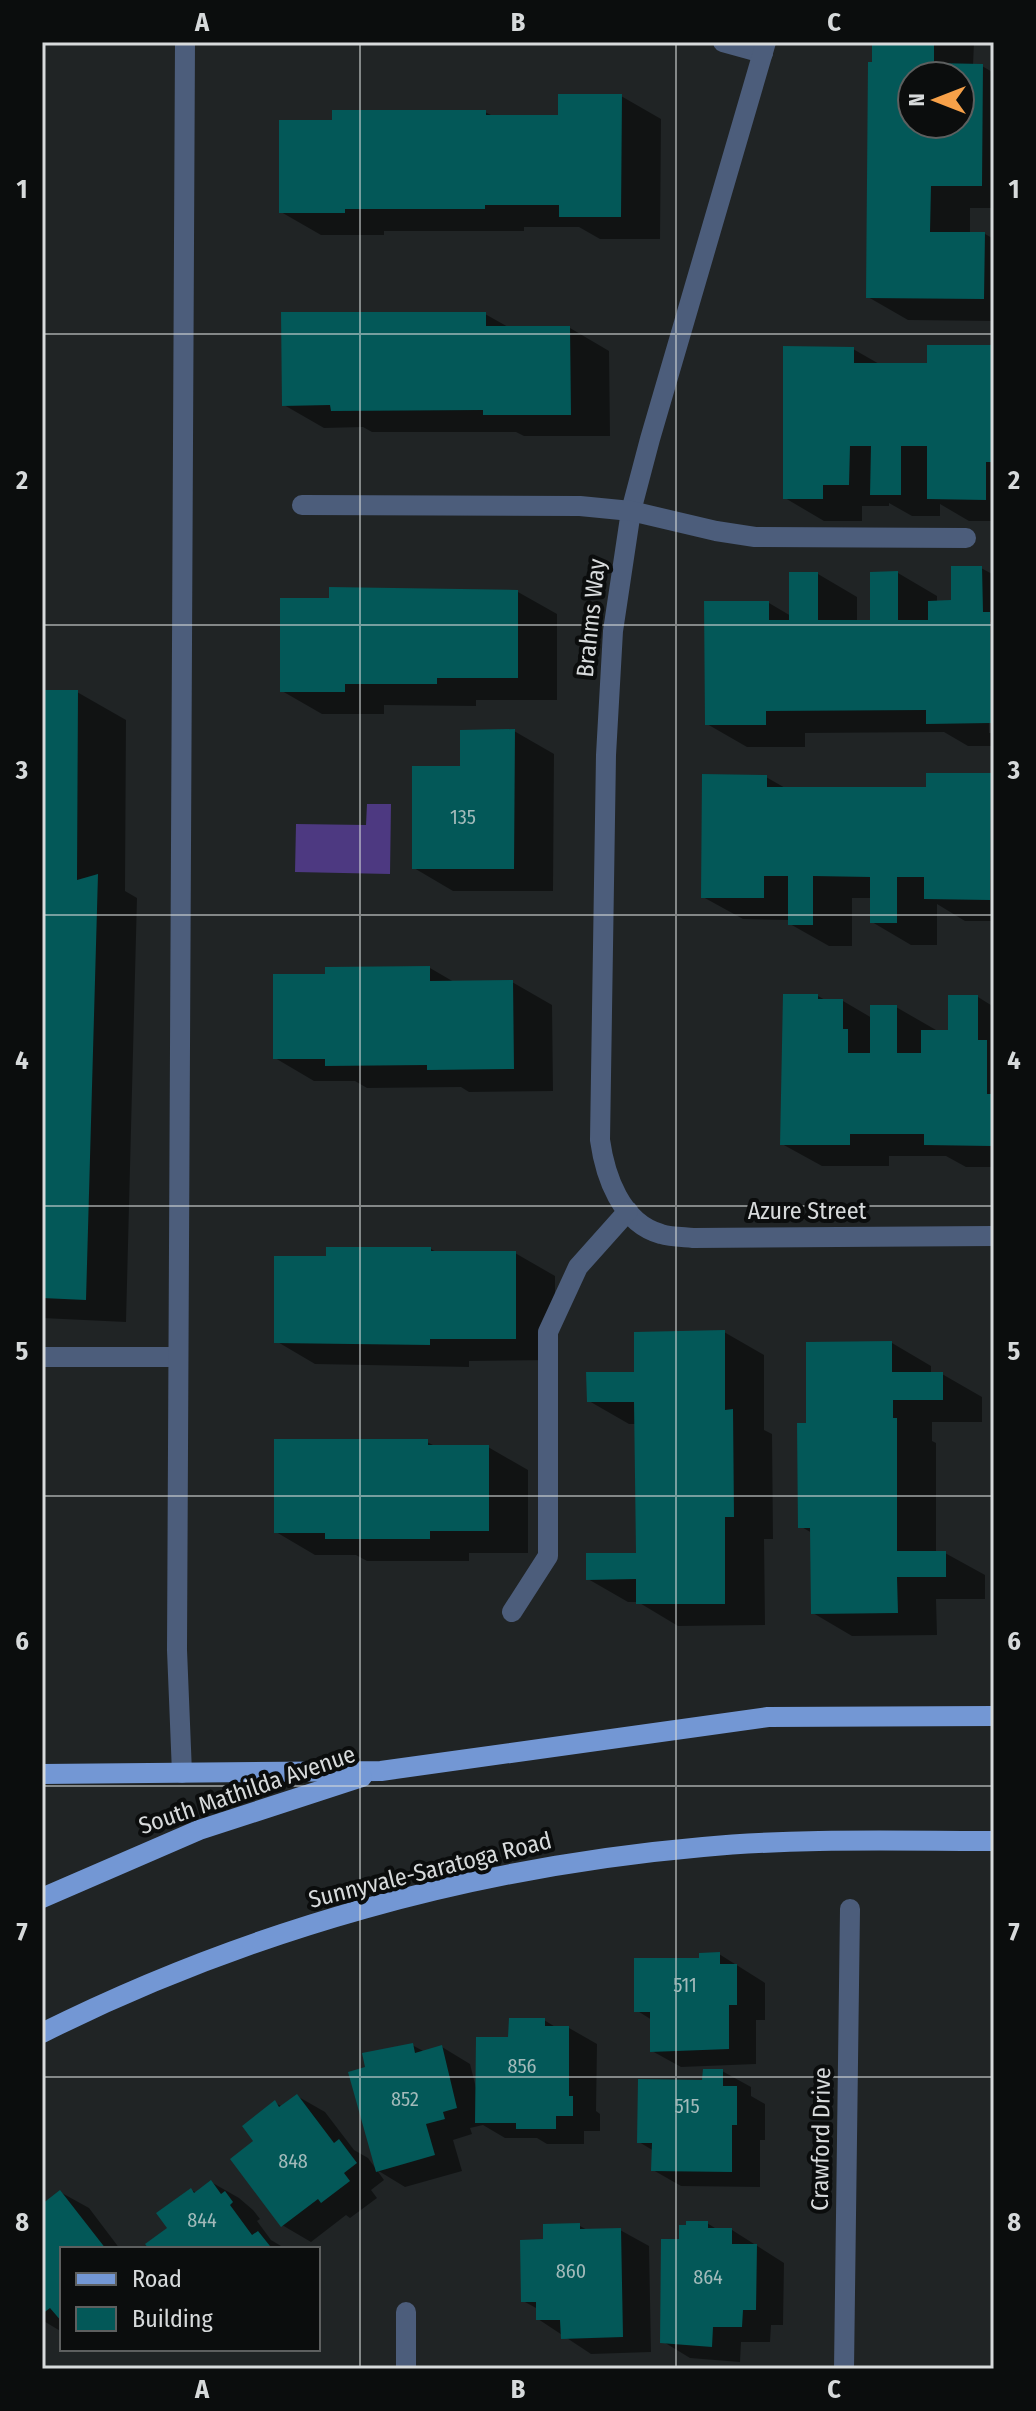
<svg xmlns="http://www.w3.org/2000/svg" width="1036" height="2411" font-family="'Fira Sans Condensed',sans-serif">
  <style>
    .water { fill: #4d3981 }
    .shadow { fill: #0007; fill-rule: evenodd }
    .building { fill: #035858; fill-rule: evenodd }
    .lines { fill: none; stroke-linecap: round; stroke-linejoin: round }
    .minor { stroke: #4c5d7b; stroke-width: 20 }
    .major { stroke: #7397d4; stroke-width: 20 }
    .grid { fill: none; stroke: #d7dadb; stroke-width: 2; stroke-opacity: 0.55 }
    .labels { text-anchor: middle; stroke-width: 8; stroke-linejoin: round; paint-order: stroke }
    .number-label { font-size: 20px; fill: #a2baba }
    .street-label { font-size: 24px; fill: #d7dadb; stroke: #0b0d0d }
    .neatline { fill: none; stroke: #d7dadb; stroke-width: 3 }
    .grid-label { font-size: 26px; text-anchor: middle; font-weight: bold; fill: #d7dadb }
  </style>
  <rect width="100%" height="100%" fill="#202425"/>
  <!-- water -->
  <polygon class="water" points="367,804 391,804 390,874 295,872 296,824 366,825"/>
  <!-- shadow -->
  <g class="shadow">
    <path d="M 874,42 L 974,42 L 973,66 L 982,66 L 994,73 L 994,208 L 970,208 L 970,234 L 985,234 L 994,239 L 994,321 L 908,320 L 868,297 ZM 912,76 L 960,76 L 960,124 L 912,124 Z"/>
    <polygon points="621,96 661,119 660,239 600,239 579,227 524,227 524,231 384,231 384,235 321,235 281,212 334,122 485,112 495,117 560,117"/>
    <polygon points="485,314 510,328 570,328 609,351 610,436 524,436 516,432 372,432 363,427 324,428 284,405"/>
    <polygon points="990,347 994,349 994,521 969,521 940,504 940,516 912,516 889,503 889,506 862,506 862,521 824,521 785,498 853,349 881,365 929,365"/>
    <path d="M 981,568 L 994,575 L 994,746 L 968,746 L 944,732 L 805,733 L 805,747 L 747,747 L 707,724 L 769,603 L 791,616 L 818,574 L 857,597 L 857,622 L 872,622 L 898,573 L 937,596 L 937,603 L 953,602 ZM 988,622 L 992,622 L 993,733 L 989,733 Z"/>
    <polygon points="518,592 557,614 557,700 476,700 476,706 384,705 384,714 322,714 282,691"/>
    <polygon points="42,692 77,692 126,720 125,891 137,898 126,1322 42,1318"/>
    <polygon points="514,731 554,754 553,891 453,891 414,868 462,768"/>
    <polygon points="990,775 994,777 994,921 965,921 937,904 937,945 911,945 872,922 872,898 852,898 852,946 829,946 790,924 790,920 743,919 703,897 766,777 787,789 928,789"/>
    <polygon points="430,968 454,982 512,982 552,1005 553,1091 469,1092 461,1087 367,1088 355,1081 314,1081 275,1058"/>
    <polygon points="818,996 827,1001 843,1001 872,1018 896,1007 936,1030 936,1032 950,1032 978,997 994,1007 994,1167 966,1167 946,1156 889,1156 889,1166 822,1166 782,1144"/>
    <polygon points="431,1249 438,1253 515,1253 555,1276 555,1360 469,1361 469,1367 315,1364 276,1341"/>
    <polygon points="724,1332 764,1355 764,1430 772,1434 773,1539 764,1539 765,1625 678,1626 638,1602 628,1602 588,1579 638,1555 637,1424 629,1424 589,1401 636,1374"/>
    <polygon points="892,1343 931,1366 931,1374 942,1374 982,1397 982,1422 932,1422 932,1441 936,1443 936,1553 945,1553 985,1575 985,1599 936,1599 937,1635 852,1636 813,1613 812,1533 800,1526 808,1425"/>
    <polygon points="427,1442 437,1447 488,1447 528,1470 528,1553 469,1553 469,1561 367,1561 356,1555 315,1555 276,1532"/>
    <polygon points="719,1954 765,1983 765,2020 756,2020 756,2064 681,2067 652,2051 652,2020 636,2010 701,1960"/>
    <polygon points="544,2020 557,2028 569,2028 597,2044 596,2111 600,2114 600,2131 584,2131 584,2144 547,2144 537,2138 505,2138 483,2125 470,2128 472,2134 453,2140 462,2171 405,2187 377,2170 368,2069 412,2045 425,2052 442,2047 470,2064 476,2088 510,2039"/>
    <polygon points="722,2071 751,2087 751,2096 765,2104 765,2140 760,2140 760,2187 681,2186 653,2170 654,2151 639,2142 704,2082"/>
    <polygon points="297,2096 325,2112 354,2150 368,2158 384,2180 371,2190 377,2198 350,2218 346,2215 311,2242 282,2225 256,2141 275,2103 283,2107"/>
    <polygon points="211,2182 239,2198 253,2210 260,2219 257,2221 271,2240 286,2249 151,2249 170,2228 191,2190 197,2193"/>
    <polygon points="60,2192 89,2208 120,2249 62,2249 62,2332 42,2320 42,2207"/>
    <polygon points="707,2223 718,2230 732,2230 784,2263 783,2325 771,2325 770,2342 741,2342 740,2362 690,2358 662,2341 681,2241"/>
    <polygon points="580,2226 589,2231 620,2230 649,2246 651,2352 591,2354 538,2319 538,2309 523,2301"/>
  </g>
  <!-- building -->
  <g class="building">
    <path d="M 872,42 L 934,42 L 934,63 L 983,64 L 982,186 L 931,186 L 930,232 L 985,232 L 984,299 L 866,298 L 868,62 L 872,62 ZM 912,76 L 960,76 L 960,124 L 912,124 Z"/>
    <polygon points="558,94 622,94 621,217 559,217 559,205 485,205 485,209 345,209 345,213 279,213 279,120 332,120 332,110 486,110 486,115 558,115"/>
    <polygon points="281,312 486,312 486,326 570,326 571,415 483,415 483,410 331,411 330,405 282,406"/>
    <polygon points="927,345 991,345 991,462 986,462 986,500 927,499 927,446 901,446 901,495 870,495 871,446 850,446 849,485 823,485 823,499 783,499 783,346 854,347 854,363 927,363"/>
    <polygon points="951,566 982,566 983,612 990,612 991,723 926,724 926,710 766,711 766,725 705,725 704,601 769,601 769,620 789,620 789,572 818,572 818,620 870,620 870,572 898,571 898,620 928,620 928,601 951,600"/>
    <polygon points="329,587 518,590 518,678 437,678 437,684 345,684 345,692 280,692 280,598 329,598"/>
    <polygon points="42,690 78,690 77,880 98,874 86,1300 42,1298"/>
    <polygon points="515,729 514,869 412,869 412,766 460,766 460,730"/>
    <polygon points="926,773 991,773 990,900 924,899 924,877 897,877 897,923 870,923 870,877 813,876 813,925 788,925 788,876 764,876 764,898 701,898 702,774 767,775 767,787 926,787"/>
    <polygon points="430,966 430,981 513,980 514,1069 427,1070 427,1065 325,1066 325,1059 273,1059 273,974 325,974 325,967"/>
    <polygon points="783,994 818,994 818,999 843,999 843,1029 848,1029 848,1053 870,1053 870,1005 897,1005 897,1053 921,1053 921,1030 948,1030 948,995 978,995 978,1040 987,1040 987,1094 991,1094 991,1146 924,1145 924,1134 850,1134 850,1145 780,1145"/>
    <polygon points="326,1247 431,1247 431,1251 516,1251 516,1339 430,1339 430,1345 274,1343 274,1256 326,1256"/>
    <polygon points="725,1330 725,1410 733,1409 734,1517 725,1517 725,1604 636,1604 636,1579 586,1580 586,1553 636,1553 634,1402 587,1402 586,1372 634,1372 634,1332"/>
    <polygon points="892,1341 892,1372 943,1372 943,1400 893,1400 893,1418 897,1418 897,1551 946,1551 946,1577 897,1577 898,1613 811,1614 810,1528 798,1528 797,1423 806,1423 806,1342"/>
    <polygon points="274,1439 428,1439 428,1445 489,1445 489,1531 430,1531 430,1539 325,1539 325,1533 274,1533"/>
    <polygon points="720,1952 720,1964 737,1964 737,2005 729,2005 729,2049 650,2052 650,2012 634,2012 634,1958 699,1958 699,1953"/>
    <polygon points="509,2018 545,2018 545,2026 569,2026 569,2096 573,2096 573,2116 556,2116 556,2129 516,2129 516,2123 475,2123 476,2037 508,2037"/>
    <polygon points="413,2043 415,2053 442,2045 457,2108 443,2112 445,2119 426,2124 435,2155 376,2172 348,2072 365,2067 362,2053"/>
    <polygon points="703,2069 723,2069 723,2086 737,2086 737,2125 732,2125 732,2172 651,2171 652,2143 637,2143 638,2079 702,2080"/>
    <polygon points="297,2094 334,2143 339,2139 357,2163 344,2173 350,2181 321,2203 318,2199 281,2227 230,2159 253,2141 242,2126 275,2100 279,2107"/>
    <polygon points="211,2180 221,2194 225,2191 233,2202 230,2205 252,2235 258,2231 270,2246 267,2249 149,2249 145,2244 167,2228 156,2213 191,2188 194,2193"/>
    <polygon points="60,2190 106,2249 62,2249 62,2322 50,2308 42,2314 42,2204"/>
    <polygon points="686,2221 708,2221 708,2228 732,2228 732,2244 757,2244 756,2310 743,2310 742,2327 713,2327 712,2347 660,2343 661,2239 679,2239 679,2225 686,2225"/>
    <polygon points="580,2223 580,2229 621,2228 623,2337 561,2339 560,2320 536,2320 536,2302 521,2302 520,2240 543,2239 543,2224"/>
  </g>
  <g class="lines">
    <!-- minor -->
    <g class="minor">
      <polyline points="723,42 763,53"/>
      <path d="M 766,42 L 650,439 L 631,511 L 613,631 L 606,755 L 600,1140 C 605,1176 621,1223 661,1234 C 671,1237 683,1237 693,1238 L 994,1236"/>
      <polyline points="302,505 580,506 631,511 716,531 755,537 966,538"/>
      <polyline points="42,1357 178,1357"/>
      <polyline points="512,1612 548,1556 548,1332 578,1267 628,1211"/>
      <polyline points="182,1773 177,1650 185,42"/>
      <polyline points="406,2369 406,2312"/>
      <polyline points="844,2369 850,1909"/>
    </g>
    <!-- major -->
    <g class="major">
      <polyline points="42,1774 381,1771 768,1717 994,1716"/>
      <polyline points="42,1898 199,1830 362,1777"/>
      <path d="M 42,2033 C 248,1930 474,1867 703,1847 C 799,1838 897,1841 994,1841"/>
    </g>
  </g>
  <!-- grid -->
  <path class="grid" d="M 360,42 L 360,2369M 676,42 L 676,2369M 42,334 L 994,334M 42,625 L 994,625M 42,915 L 994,915M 42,1206 L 994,1206M 42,1496 L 994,1496M 42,1786 L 994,1786M 42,2077 L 994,2077"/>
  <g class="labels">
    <!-- number labels -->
    <g class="number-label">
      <text x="463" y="824">135</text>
      <text x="685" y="1992">511</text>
      <text x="522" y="2073">856</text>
      <text x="405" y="2106">852</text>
      <text x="687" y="2113">515</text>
      <text x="293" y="2168">848</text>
      <text x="202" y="2227">844</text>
      <text x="571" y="2278">860</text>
      <text x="708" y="2284">864</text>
    </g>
    <!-- street labels -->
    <g class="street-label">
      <text transform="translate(591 618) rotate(-84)" y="8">Brahms Way</text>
      <text x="807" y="1219">Azure Street</text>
      <text transform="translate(247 1790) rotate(-19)" y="8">South Mathilda Avenue</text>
      <text transform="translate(430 1870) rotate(-14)" y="8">Sunnyvale-Saratoga Road</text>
      <text transform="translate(821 2139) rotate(-89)" y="8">Crawford Drive</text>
    </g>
  </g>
  <!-- border -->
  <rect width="1036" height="2411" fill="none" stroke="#0b0d0d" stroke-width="88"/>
  <!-- legend -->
  <rect x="60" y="2247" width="260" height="104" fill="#0b0d0d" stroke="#5d5f5f" stroke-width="2"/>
  <rect x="76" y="2273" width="40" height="12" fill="#7397d4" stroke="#5d5f5f" stroke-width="2"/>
  <text x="132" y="2287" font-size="24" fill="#d7dadb">Road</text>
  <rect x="76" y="2307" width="40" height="24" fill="#035858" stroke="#5d5f5f" stroke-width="2"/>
  <text x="132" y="2327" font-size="24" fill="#d7dadb">Building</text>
  <!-- north arrow -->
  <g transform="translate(936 100) rotate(270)"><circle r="38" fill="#0b0d0d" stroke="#5d5f5f" stroke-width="2"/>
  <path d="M0-6L14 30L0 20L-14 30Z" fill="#f7a149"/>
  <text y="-12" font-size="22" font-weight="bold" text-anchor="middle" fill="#d7dadb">N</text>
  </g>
  <rect x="44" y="44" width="948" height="2323" class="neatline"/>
  <g class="grid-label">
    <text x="202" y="31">A</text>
    <text x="518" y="31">B</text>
    <text x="834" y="31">C</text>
    <text x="22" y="198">1</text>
    <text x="1014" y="198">1</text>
    <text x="22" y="489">2</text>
    <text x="1014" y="489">2</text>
    <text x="22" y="779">3</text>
    <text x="1014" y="779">3</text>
    <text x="22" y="1069">4</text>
    <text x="1014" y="1069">4</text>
    <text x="22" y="1360">5</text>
    <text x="1014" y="1360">5</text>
    <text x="22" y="1650">6</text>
    <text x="1014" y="1650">6</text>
    <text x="22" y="1941">7</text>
    <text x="1014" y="1941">7</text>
    <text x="22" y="2231">8</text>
    <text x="1014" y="2231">8</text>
    <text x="202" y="2398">A</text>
    <text x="518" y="2398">B</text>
    <text x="834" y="2398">C</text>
  </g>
</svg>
